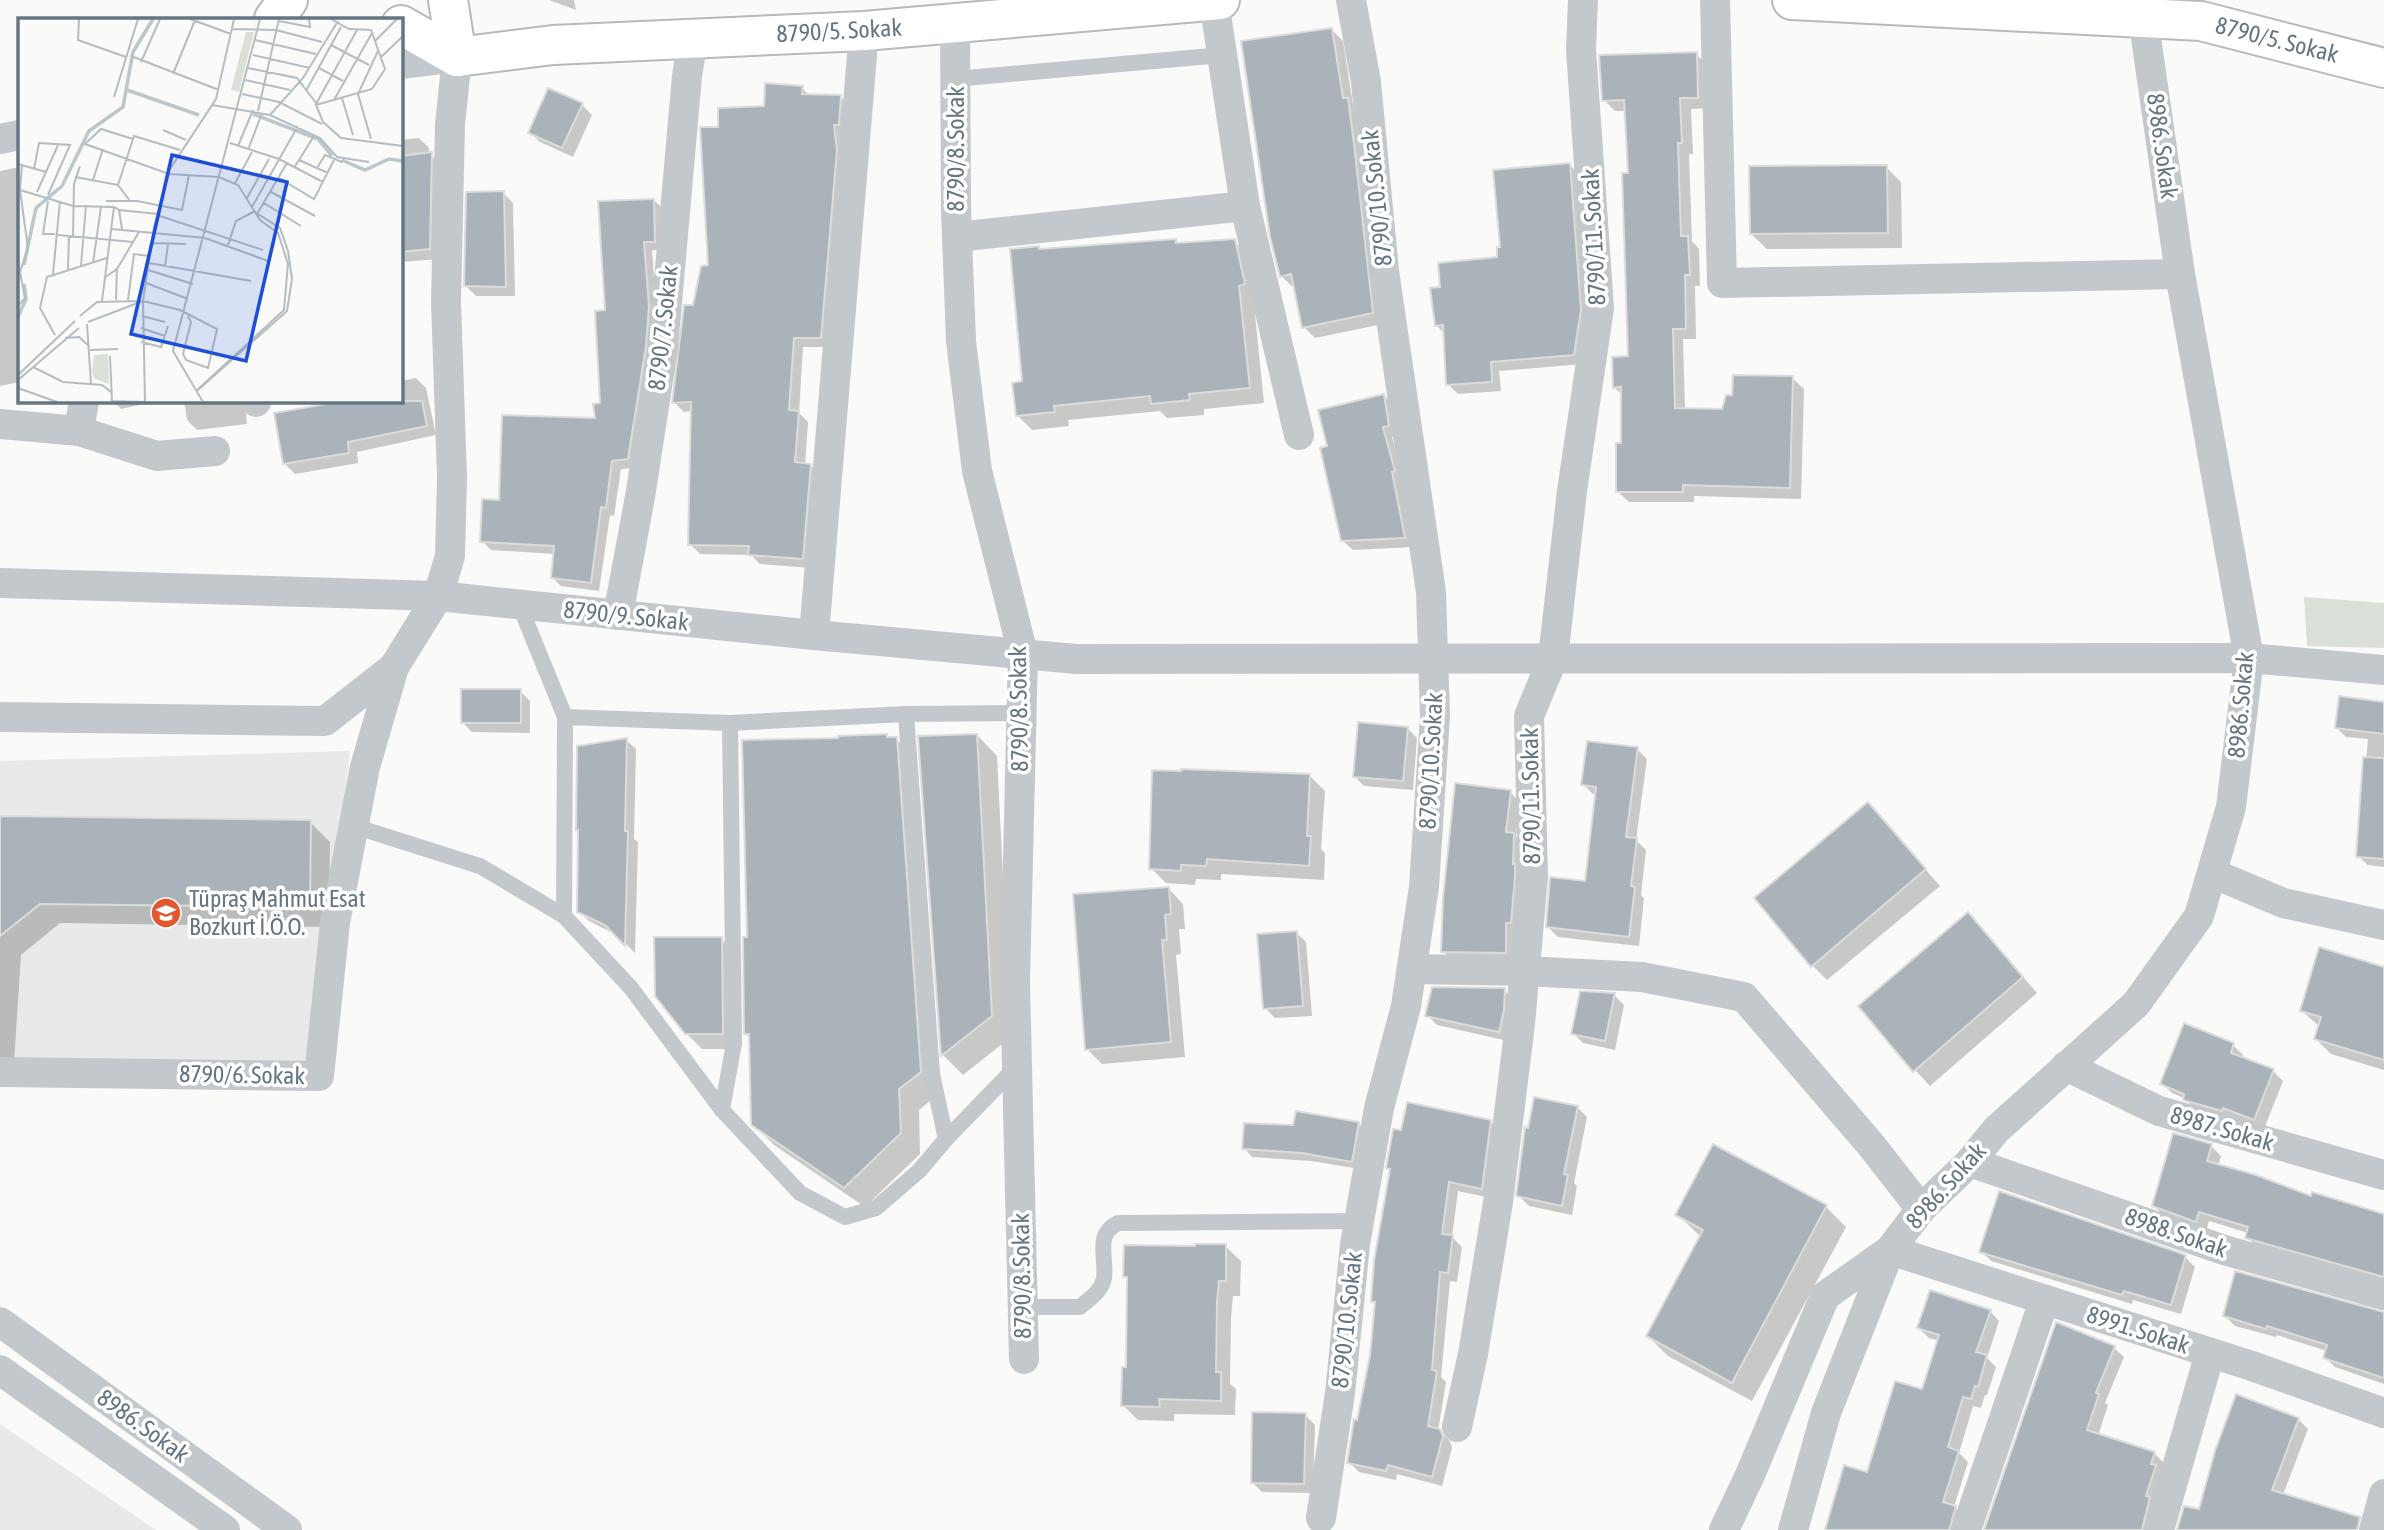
<svg xmlns="http://www.w3.org/2000/svg" width="2384" height="1530" font-family="'Asap Condensed',sans-serif">
  <style>
    .built { fill: #e8e9e9 }
    .green { fill: #dadfd7 }
    .shadow { fill: #0003 }
    .building { fill: #aab3b9; stroke: #dcdcda; stroke-width: 2 }
    .lines { fill: none; stroke-linecap: round; stroke-linejoin: round }
    .primary-casing { stroke: #b5babe; stroke-width: 42 }
    .service { stroke: #c3c8cc; stroke-width: 16 }
    .minor { stroke: #c3c8cc; stroke-width: 30 }
    .primary { stroke: #fff; stroke-width: 38 }
    .labels { text-anchor: middle; stroke-width: 7; stroke-linejoin: round; paint-order: stroke }
    .street-label { font-size: 24px; fill: #657683; stroke: #fff }
    .poi-label { font-size: 24px; fill: #657683; stroke: #fff; text-anchor: start }
    .inset-river { fill: none; stroke: #bbc7cb; stroke-width: 3.5 }
    .inset-road { fill: none; stroke: #b5bdc2; stroke-width: 2 }
    .view { fill: #1d4ed8; fill-opacity: 0.15; stroke: #1d4ed8; stroke-width: 3.5 }
    .inset-edge { fill: none; stroke: #657683; stroke-width: 3.5 }
  </style>
  <rect width="100%" height="100%" fill="#fafaf8"/>
  <!-- built -->
  <g class="built">
    <polygon points="350,751 315,1068 0,1066 0,761"/>
    <polygon points="0,1424 156,1530 0,1530"/>
  </g>
  <!-- green -->
  <polygon class="green" points="2304,597 2384,603 2384,648 2307,646"/>
  <!-- shadow -->
  <g class="shadow">
    <polygon points="549,0 574,0 576,10"/>
    <polygon points="1332,30 1343,41 1353,105 1358,111 1383,324 1315,338 1304,327 1295,287 1293,287 1281,276"/>
    <polygon points="1696,54 1707,65 1709,108 1691,109 1693,154 1689,154 1692,241 1699,249 1700,286 1695,286 1696,339 1683,339 1685,410 1724,410 1792,378 1804,389 1801,499 1694,496 1694,502 1629,502 1617,491 1623,445 1623,396 1614,387 1630,358 1630,174 1627,111 1615,111 1604,100"/>
    <polygon points="802,88 810,96 840,97 850,106 830,347 803,347 799,413 808,422 805,465 810,465 820,475 812,568 760,564 751,555 700,554 690,544 692,411 684,412 674,402 694,306 710,267 720,128 765,108"/>
    <polygon points="582,105 592,115 573,157 540,142 530,132"/>
    <polygon points="419,138 429,148 429,154 441,164 439,259 401,262 401,140"/>
    <polygon points="1570,165 1579,175 1590,320 1583,364 1499,371 1501,391 1458,394 1448,384 1445,334 1436,325 1442,289 1499,258"/>
    <polygon points="19,167 19,266 16,266 19,284 19,382 0,386 0,171"/>
    <polygon points="1886,167 1901,182 1902,248 1767,249 1751,234"/>
    <polygon points="503,193 513,203 515,296 476,296 466,286"/>
    <polygon points="654,200 663,209 663,250 652,250 657,317 637,468 621,469 614,516 610,515 599,591 561,586 552,577 555,554 491,550 482,541 501,502 597,420 601,404 607,312"/>
    <polygon points="1175,241 1178,244 1234,241 1249,256 1264,403 1204,409 1204,415 1167,418 1160,411 1068,420 1069,426 1032,430 1017,415 1024,383 1038,248 1042,251"/>
    <polygon points="416,378 426,388 436,435 357,452 358,463 295,474 285,464 276,414 353,401 401,401 401,381"/>
    <polygon points="1384,396 1394,406 1398,436 1392,437 1404,481 1414,547 1353,550 1342,540 1329,447"/>
    <polygon points="113,401 158,401 121,409"/>
    <polygon points="184,401 245,401 247,424 197,430 187,420"/>
    <polygon points="520,691 530,701 530,733 472,732 462,722"/>
    <polygon points="2384,703 2384,867 2368,865 2358,856 2368,739 2346,737 2336,727"/>
    <polygon points="1407,728 1417,738 1413,790 1364,786 1354,776"/>
    <polygon points="977,735 997,756 1011,1037 963,1075 943,1055 920,738"/>
    <polygon points="886,736 889,739 896,739 917,759 941,1092 919,1110 920,1154 865,1207 774,1145 753,1124 751,1039 746,1034 749,939 840,740"/>
    <polygon points="626,740 636,749 634,839 638,842 635,953 617,935 589,921 579,911"/>
    <polygon points="1637,749 1647,759 1636,840 1646,850 1641,895 1644,898 1639,946 1558,937 1548,927 1587,883 1597,795 1593,794 1583,784"/>
    <polygon points="1310,776 1325,791 1321,849 1325,853 1324,880 1221,874 1221,880 1196,879 1195,885 1166,883 1151,868"/>
    <polygon points="1510,792 1520,802 1516,836 1524,844 1515,962 1453,961 1443,951"/>
    <polygon points="1868,804 1940,886 1827,980 1812,965"/>
    <polygon points="0,818 310,822 330,842 329,927 60,923 21,955 14,1063 0,1062"/>
    <polygon points="1168,888 1183,904 1185,929 1179,929 1181,954 1176,955 1185,1057 1102,1064 1087,1049"/>
    <polygon points="1968,914 2037,993 1930,1086 1915,1070"/>
    <polygon points="1296,932 1306,942 1312,1016 1275,1018 1265,1008"/>
    <polygon points="721,939 737,954 738,1049 702,1049 686,1033"/>
    <polygon points="2384,969 2384,1070 2331,1054 2316,1039 2320,1027 2302,1011"/>
    <polygon points="1504,990 1514,1000 1508,1041 1437,1025 1427,1015"/>
    <polygon points="1614,995 1624,1005 1615,1050 1583,1043 1573,1033"/>
    <polygon points="2233,1045 2243,1055 2242,1059 2273,1071 2283,1081 2264,1129 2195,1109 2184,1098 2172,1093 2162,1083"/>
    <polygon points="1577,1107 1587,1117 1574,1183 1577,1186 1572,1215 1529,1206 1519,1196"/>
    <polygon points="1490,1121 1500,1131 1491,1198 1458,1191 1452,1237 1462,1247 1457,1282 1450,1281 1441,1377 1446,1382 1438,1431 1450,1441 1452,1448 1442,1486 1397,1474 1396,1480 1359,1472 1349,1462 1372,1355 1377,1305 1373,1301 1391,1171 1388,1168 1402,1132"/>
    <polygon points="1358,1124 1366,1132 1360,1169 1311,1161 1252,1157 1244,1148 1295,1127"/>
    <polygon points="2211,1146 2221,1156 2218,1166 2312,1198 2384,1216 2384,1283 2257,1247 2247,1237 2248,1233 2209,1221 2206,1231 2164,1216 2154,1206"/>
    <polygon points="1826,1207 1846,1227 1752,1401 1668,1356 1648,1336 1701,1237 1677,1214"/>
    <polygon points="1225,1246 1241,1261 1240,1296 1233,1296 1231,1318 1230,1384 1236,1389 1235,1415 1174,1414 1174,1421 1138,1420 1123,1405 1128,1369 1129,1280 1125,1277"/>
    <polygon points="1981,1251 2185,1257 2195,1267 2181,1314 2133,1300 2132,1304 1991,1261"/>
    <polygon points="1990,1311 1999,1321 1987,1358 1996,1367 1987,1395 1985,1395 1981,1408 1973,1406 1959,1453 1968,1462 1954,1507 1965,1518 1961,1530 1826,1530 1868,1474 1923,1391 1939,1341 1929,1338 1919,1328"/>
    <polygon points="2384,1314 2384,1384 2335,1367 2325,1357 2327,1351 2277,1335 2276,1337 2235,1326 2225,1316"/>
    <polygon points="2114,1348 2124,1357 2105,1403 2108,1405 2098,1436 2154,1453 2164,1463 2153,1530 1986,1530"/>
    <polygon points="1305,1415 1315,1425 1313,1493 1262,1492 1252,1482"/>
    <polygon points="2298,1419 2308,1429 2283,1495 2353,1530 2179,1530"/>
  </g>
  <!-- building -->
  <g class="building">
    <polygon points="1332,28 1343,98 1348,98 1354,144 1373,313 1302,328 1291,274 1280,277 1270,237 1241,41"/>
    <polygon points="1697,52 1698,98 1680,98 1682,143 1678,143 1681,236 1688,236 1690,275 1685,275 1686,329 1673,329 1675,408 1722,409 1726,395 1732,395 1733,375 1793,376 1790,488 1683,485 1683,492 1616,492 1616,443 1621,443 1621,387 1613,388 1612,357 1628,356 1622,173 1628,173 1624,100 1602,101 1599,55"/>
    <polygon points="765,83 803,86 802,94 841,95 839,125 834,125 837,150 821,338 794,338 789,410 799,411 795,462 811,464 803,559 748,555 749,546 688,545 691,402 672,403 684,305 693,305 701,266 708,265 700,127 718,127 718,108 764,106"/>
    <polygon points="548,88 583,103 562,148 528,133"/>
    <polygon points="432,152 430,249 401,252 401,156"/>
    <polygon points="1570,163 1581,310 1574,355 1491,362 1492,382 1446,385 1443,325 1435,326 1430,288 1440,287 1438,263 1497,257 1497,247 1500,247 1493,170"/>
    <polygon points="1887,165 1888,233 1750,234 1749,166"/>
    <polygon points="504,191 506,287 464,286 466,192"/>
    <polygon points="654,199 655,242 644,242 649,307 646,346 628,459 612,461 606,508 601,507 591,583 551,578 554,546 480,542 482,499 499,500 502,415 595,418 593,404 600,403 595,311 605,310 598,201"/>
    <polygon points="1176,239 1176,243 1235,239 1245,284 1239,286 1250,388 1189,394 1190,400 1151,404 1150,396 1054,406 1055,412 1016,416 1012,383 1022,381 1010,249 1039,246 1039,249"/>
    <polygon points="1384,394 1389,426 1383,427 1395,471 1392,472 1405,538 1341,541 1320,448 1327,446 1318,410"/>
    <polygon points="343,401 422,401 427,426 348,442 349,453 283,464 274,413"/>
    <rect x="461" y="689" width="60" height="34"/>
    <polygon points="2339,696 2384,702 2384,734 2335,728"/>
    <polygon points="1358,722 1408,727 1403,781 1353,777"/>
    <polygon points="887,734 887,737 897,737 921,1072 899,1089 901,1133 844,1188 751,1125 749,1034 744,1034 743,937 747,937 742,740 838,738 838,736"/>
    <polygon points="977,734 992,1016 941,1056 918,736"/>
    <polygon points="627,738 625,831 628,831 625,946 605,925 577,912 578,830 576,830 577,746"/>
    <polygon points="1587,741 1638,747 1626,837 1637,838 1631,886 1635,887 1629,937 1546,927 1550,877 1585,881 1596,787 1581,785"/>
    <polygon points="2363,757 2384,758 2384,859 2356,857"/>
    <polygon points="1181,769 1310,774 1307,836 1311,836 1309,866 1207,859 1206,866 1181,865 1181,871 1149,869 1152,770 1181,771"/>
    <polygon points="1455,783 1511,790 1506,832 1514,833 1513,864 1515,864 1515,876 1511,923 1506,923 1506,953 1441,952 1443,898"/>
    <polygon points="1868,802 1926,869 1811,967 1754,898"/>
    <polygon points="0,816 311,820 310,907 40,904 0,936"/>
    <polygon points="1169,887 1171,914 1165,915 1167,940 1162,940 1171,1042 1085,1050 1073,894"/>
    <polygon points="1968,912 2023,977 1913,1072 1858,1006"/>
    <polygon points="1297,931 1303,1006 1263,1009 1257,934"/>
    <polygon points="654,937 722,937 723,1034 685,1034 655,996"/>
    <polygon points="2319,947 2384,967 2384,1060 2314,1039 2321,1017 2300,1011"/>
    <polygon points="1432,987 1505,988 1504,1010 1499,1032 1425,1016"/>
    <polygon points="1580,991 1615,993 1605,1041 1571,1034"/>
    <polygon points="2184,1023 2234,1043 2231,1053 2274,1069 2254,1120 2223,1108 2222,1111 2183,1100 2184,1094 2160,1084"/>
    <polygon points="1534,1097 1578,1106 1564,1174 1568,1175 1562,1206 1516,1196 1525,1127 1528,1128"/>
    <polygon points="1407,1102 1491,1120 1482,1189 1449,1182 1442,1234 1453,1235 1448,1273 1440,1272 1432,1370 1437,1371 1428,1426 1440,1429 1443,1436 1432,1477 1388,1465 1386,1471 1347,1463 1354,1419 1357,1420 1370,1355 1375,1302 1371,1302 1374,1261 1390,1169 1386,1168 1393,1129 1401,1130"/>
    <polygon points="1296,1111 1359,1122 1352,1162 1302,1153 1242,1149 1244,1123 1293,1125"/>
    <polygon points="2173,1133 2212,1144 2207,1161 2256,1175 2311,1196 2312,1192 2384,1214 2384,1277 2245,1238 2248,1227 2199,1212 2196,1222 2152,1206"/>
    <polygon points="1713,1144 1827,1205 1732,1383 1646,1336 1703,1230 1675,1215"/>
    <polygon points="1999,1191 2186,1255 2171,1305 2124,1291 2122,1295 1979,1252"/>
    <polygon points="1195,1244 1226,1244 1226,1281 1219,1281 1217,1302 1216,1372 1221,1372 1221,1401 1159,1399 1160,1407 1121,1406 1122,1367 1126,1367 1127,1277 1123,1277 1124,1245 1195,1246"/>
    <polygon points="2235,1271 2384,1312 2384,1378 2323,1358 2327,1345 2267,1326 2266,1329 2223,1316"/>
    <polygon points="1930,1290 1991,1310 1976,1352 1987,1355 1978,1387 1975,1386 1971,1399 1963,1397 1948,1447 1959,1451 1943,1502 1956,1506 1949,1530 1825,1530 1844,1465 1867,1472 1895,1381 1922,1389 1939,1335 1917,1328"/>
    <polygon points="2056,1322 2115,1346 2096,1393 2099,1394 2087,1430 2155,1452 2151,1464 2156,1465 2146,1496 2150,1497 2142,1530 1984,1530"/>
    <polygon points="2236,1394 2299,1418 2272,1490 2360,1517 2357,1530 2177,1530 2184,1506 2199,1509 2215,1451"/>
    <polygon points="1252,1412 1306,1413 1304,1484 1251,1483"/>
  </g>
  <g class="lines">
    <!-- primary casing -->
    <g class="primary-casing">
      <g id="primary">
        <polyline points="448,0 457,57"/>
        <polyline points="1792,0 2201,21 2384,68"/>
        <polyline points="274,19 288,0"/>
        <polyline points="401,25 457,57 553,45 864,31 1220,0"/>
      </g>
    </g>
    <!-- service -->
    <g class="service">
      <polyline points="955,79 1222,55"/>
      <polyline points="519,604 565,717 564,916"/>
      <polyline points="906,714 932,1074 946,1139"/>
      <polyline points="565,717 730,723 906,714 1022,713"/>
      <polyline points="354,826 480,866 564,916 631,988 722,1110 800,1193 845,1217 876,1208 919,1171 946,1139 1017,1066"/>
      <polyline points="722,1110 734,1043 730,723"/>
      <path d="M 1022,1307 L 1080,1307 C 1089,1299 1102,1291 1104,1278 C 1107,1256 1094,1235 1118,1223 L 1359,1221"/>
    </g>
    <!-- minor -->
    <g class="minor">
      <polyline points="1715,0 1722,283 2180,274"/>
      <polyline points="1214,1 1245,206 1299,435"/>
      <polyline points="955,23 956,210 961,341 977,471 1023,654 1015,982 1024,1359"/>
      <polyline points="0,139 19,135"/>
      <polyline points="957,237 1245,206"/>
      <polyline points="256,402 256,401"/>
      <polyline points="0,424 79,431 157,456 215,451"/>
      <polyline points="79,431 84,401"/>
      <polyline points="0,583 438,596 814,635 1076,659 2249,658 2384,670"/>
      <polyline points="618,615 640,497 663,348 687,76 693,39"/>
      <polyline points="814,635 864,31"/>
      <polyline points="0,717 325,721 394,667"/>
      <polyline points="2212,873 2283,903 2384,925"/>
      <polyline points="1412,969 1524,971 1642,977 1744,997 1871,1145 1921,1209"/>
      <polyline points="2066,1066 2159,1111 2384,1175"/>
      <polyline points="0,1072 319,1076 335,923 365,767 394,667 438,596 450,556 452,477 446,302 450,124 457,57 401,64"/>
      <polyline points="1970,1162 2224,1250 2384,1295"/>
      <polyline points="1890,1250 2252,1366 2384,1413"/>
      <polyline points="0,1322 287,1530"/>
      <polyline points="0,1370 225,1530"/>
      <polyline points="1457,1427 1473,1354 1498,1202 1520,1024 1533,877 1529,716 1553,658 1572,491 1599,308 1581,50 1583,0"/>
      <polyline points="1321,1518 1340,1393 1355,1244 1379,1108 1406,1006 1424,887 1435,716 1431,592 1384,271 1366,82 1351,0"/>
      <polyline points="1724,1530 1750,1475 1825,1296 1890,1250"/>
      <polyline points="1793,1530 1826,1413 1890,1250 1921,1209 1970,1162 1996,1130 2136,1004 2199,916 2231,807 2249,658 2180,274 2143,17 2148,0"/>
      <polyline points="1966,1530 2044,1301"/>
      <polyline points="2159,1530 2210,1353"/>
      <polyline points="2374,1530 2384,1494"/>
    </g>
    <!-- primary -->
    <use href="#primary" class="primary"/>
  </g>
  <!-- icons -->
  <defs>
    <g id="school-disc" transform="scale(1.575)"><circle r="9.5" fill="#e4572e" stroke="#fff"/><path d="M0-5L7-2L0 1L-7-2ZM-4 1L0 2.5L4 1V4Q0 6-4 4Z" fill="#fff"/></g>
  </defs>
  <g fill-rule="evenodd">
    <use href="#school-disc" x="166" y="913"/>
  </g>
  <g class="labels">
    <!-- street labels -->
    <g class="street-label">
      <text transform="translate(839 31) rotate(-3)" y="8">8790/5. Sokak</text>
      <text transform="translate(2277 40) rotate(14)" y="8">8790/5. Sokak</text>
      <text transform="translate(2162 146) rotate(82)" y="8">8986. Sokak</text>
      <text transform="translate(956 149) rotate(-90)" y="8">8790/8. Sokak</text>
      <text transform="translate(1377 198) rotate(-96)" y="8">8790/10. Sokak</text>
      <text transform="translate(1594 237) rotate(-93)" y="8">8790/11. Sokak</text>
      <text transform="translate(663 328) rotate(-84)" y="8">8790/7. Sokak</text>
      <text transform="translate(626 616) rotate(6)" y="8">8790/9. Sokak</text>
      <text transform="translate(2241 705) rotate(-85)" y="8">8986. Sokak</text>
      <text transform="translate(1019 709) rotate(-91)" y="8">8790/8. Sokak</text>
      <text transform="translate(1431 761) rotate(-87)" y="8">8790/10. Sokak</text>
      <text transform="translate(1531 796) rotate(-91)" y="8">8790/11. Sokak</text>
      <text transform="translate(242 1075) rotate(1)" y="8">8790/6. Sokak</text>
      <text transform="translate(2222 1129) rotate(16)" y="8">8987. Sokak</text>
      <text transform="translate(1946 1186) rotate(-48)" y="8">8986. Sokak</text>
      <text transform="translate(2176 1233) rotate(19)" y="8">8988. Sokak</text>
      <text transform="translate(1022 1276) rotate(-91)" y="8">8790/8. Sokak</text>
      <text transform="translate(1347 1320) rotate(-84)" y="8">8790/10. Sokak</text>
      <text transform="translate(2138 1330) rotate(18)" y="8">8991. Sokak</text>
      <text transform="translate(143 1426) rotate(36)" y="8">8986. Sokak</text>
    </g>
    <!-- poi labels -->
    <g class="poi-label">
      <text x="189" y="907">Tüpraş Mahmut Esat<tspan x="189" dy="28">Bozkurt İ.Ö.O.</tspan></text>
    </g>
  </g>
  <!-- overview -->
  <g transform="translate(18 18)">
    <rect width="385" height="385" fill="#fafaf8"/>
    <path d="M 228,14 L 236,14 L 221,74 L 213,72 ZM 90,336 L 91,366 L 77,361 L 74,354 L 76,337 Z" fill="#dadfd7"/>
    <path class="inset-river" d="M 109,72 L 181,97M 235,96 L 300,121 L 314,138M 326,143 L 347,152 L 371,141 L 385,143M 6,247 L 18,190 L 44,168 L 71,113 L 105,89 L 115,34 L 135,1M 0,299 L 8,281 L 6,266"/>
    <path class="inset-road" d="M 61,1 L 60,22 L 108,39M 172,1 L 213,16M 313,1 L 331,11 L 353,12 L 367,51 L 354,71 L 298,87 L 305,104 L 323,120 L 385,128M 261,3 L 292,9 L 291,1M 214,11 L 258,12 L 304,24M 237,22 L 298,36M 357,23 L 379,1M 313,27 L 351,47M 235,37 L 292,50M 113,38 L 201,72M 362,40 L 385,18M 123,44 L 142,1M 230,50 L 279,60 L 298,85M 301,50 L 325,63M 155,56 L 177,2M 227,62 L 272,72M 289,71 L 323,9M 224,76 L 261,84 L 304,106M 96,79 L 120,1M 324,80 L 335,117M 316,82 L 354,15M 298,86 L 339,12M 194,87 L 252,97 L 302,120 L 319,139 L 351,144M 240,93 L 261,1M 252,97 L 285,60 L 320,3M 145,112 L 168,122M 115,121 L 83,111 L 67,126 L 151,156 L 201,159 L 220,167 L 242,202 L 260,215 L 270,246 L 266,292 L 178,373M 353,121 L 340,76 L 360,33M 212,125 L 261,141 L 305,164M 220,128 L 235,92M 230,132 L 244,95M 281,142 L 310,155M 0,146 L 28,154M 276,150 L 296,118M 299,150 L 307,137 L 324,144 L 326,140M 16,151 L 21,125 L 52,127 L 30,177M 57,159 L 100,167M 261,160 L 296,181 L 316,142M 75,162 L 85,131M 217,165 L 234,134M 2,172 L 55,188 L 96,189 L 101,192 L 104,211M 19,174 L 40,127M 253,174 L 297,198M 229,180 L 251,141M 30,183 L 25,216 L 37,216M 88,183 L 119,183 L 164,192 L 171,157M 112,183 L 100,167 L 116,118 L 162,132M 246,185 L 283,208M 234,189 L 280,108M 101,192 L 140,196M 239,196 L 269,145M 139,197 L 245,232M 94,211 L 187,220 L 250,243M 40,217 L 115,224M 55,218 L 56,166 L 62,148M 134,225 L 168,226M 210,227 L 218,203 L 237,193M 75,245 L 83,189M 131,245 L 233,263M 63,248 L 68,187M 147,249 L 150,226M 50,252 L 51,218M 130,252 L 175,266M 35,256 L 42,183M 86,260 L 99,251 L 121,214M 128,265 L 170,281M 98,282 L 99,251M 110,282 L 116,236 L 132,238M 84,283 L 96,189M 125,283 L 136,209 L 152,151 L 198,81 L 216,1M 0,288 L 7,280 L 2,254 L 10,230 L 2,172 L 4,147M 62,298 L 79,284 L 125,283M 124,298 L 147,304M 70,304 L 125,283M 69,306 L 73,366M 123,310 L 147,318M 37,317 L 22,290 L 29,259 L 89,240M 47,320 L 61,319 L 72,329M 123,324 L 143,329 L 150,308M 72,332 L 100,331M 92,338 L 94,384M 15,349 L 45,364 L 84,367 L 93,374M 0,357 L 57,303M 0,362 L 61,310M 0,370 L 39,384M 180,372 L 269,293 L 274,261 L 270,233 L 262,210 L 240,196M 94,383 L 127,384M 127,384 L 125,283 L 162,292 L 199,311 L 190,350 L 168,342 L 165,336 L 173,304 L 170,298M 185,384 L 155,333 L 242,1"/>
    <path class="view" d="M 154,137 L 269,164 L 228,343 L 113,316 Z"/>
    <rect width="385" height="385" class="inset-edge"/>
  </g>
</svg>
